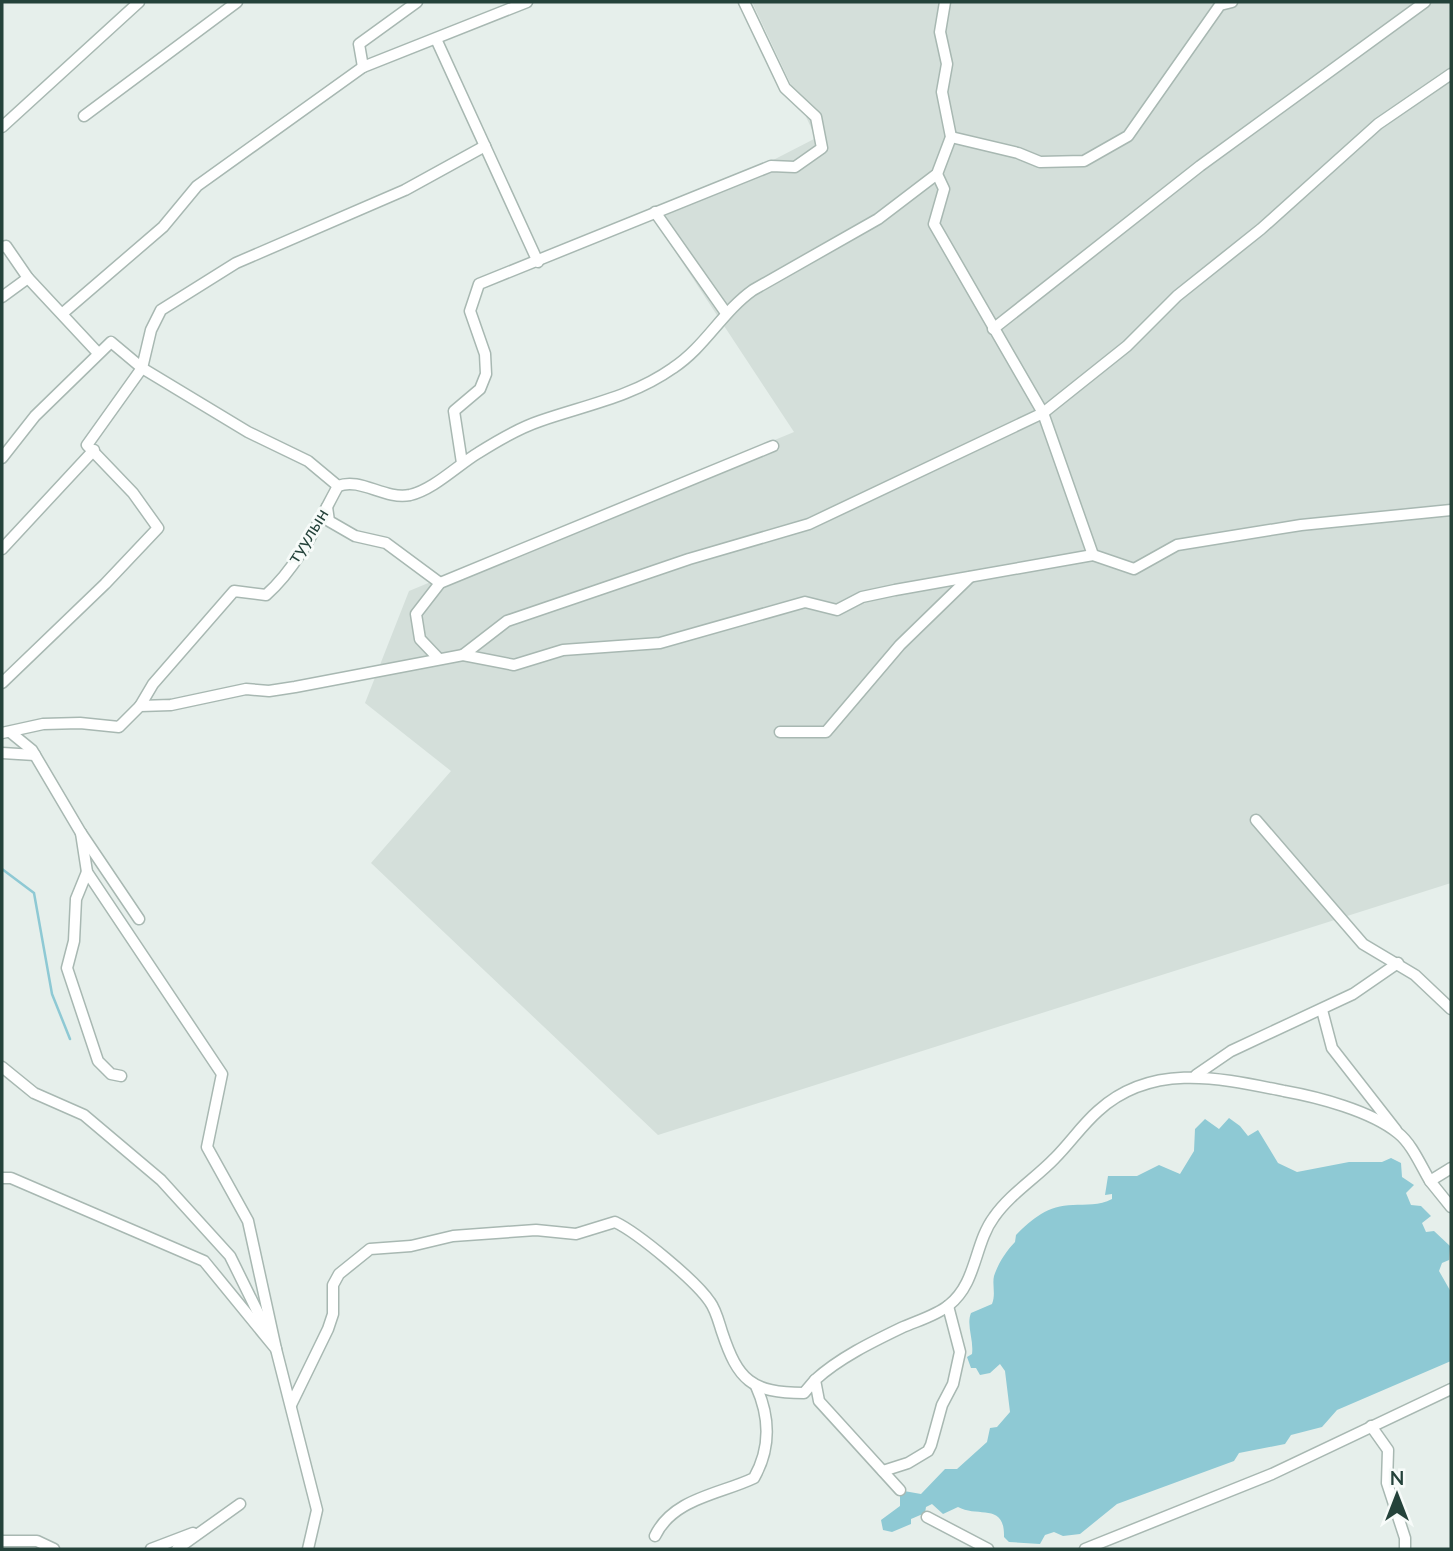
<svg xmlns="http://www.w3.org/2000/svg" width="1453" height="1551" font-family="Lato,sans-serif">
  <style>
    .built { fill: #d4dfda }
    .water { fill: #8ec9d4 }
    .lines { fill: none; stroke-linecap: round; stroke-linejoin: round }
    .stream { stroke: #8ec9d4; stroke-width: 2.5 }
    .minor-casing { stroke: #a8b8b2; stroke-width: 13 }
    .minor { stroke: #fff; stroke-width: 10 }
    .labels { text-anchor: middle; stroke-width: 6; stroke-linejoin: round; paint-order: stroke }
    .street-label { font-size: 18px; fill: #24423a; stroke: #f7fbf9 }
  </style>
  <rect width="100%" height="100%" fill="#e6efeb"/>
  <!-- built -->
  <polygon class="built" points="752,2 1451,2 1451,883 658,1135 371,863 451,771 365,703 409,591 794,432 655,221 816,138"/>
  <!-- water -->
  <path class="water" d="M 1229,1118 L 1240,1126 L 1248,1136 L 1258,1130 L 1278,1163 L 1297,1172 L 1349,1162 L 1382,1162 L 1391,1158 L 1401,1163 L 1402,1177 L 1414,1185 L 1406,1193 L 1411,1205 L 1421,1206 L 1431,1216 L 1422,1223 L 1426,1232 L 1434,1231 L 1450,1246 L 1449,1260 L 1442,1263 L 1439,1271 L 1451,1292 L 1451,1361 L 1337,1410 L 1322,1427 L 1291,1435 L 1285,1444 L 1239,1453 L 1234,1461 L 1117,1504 L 1080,1534 L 1063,1536 L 1054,1532 L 1045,1535 L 1040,1544 L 1009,1542 L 1004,1537 C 1005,1502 978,1518 958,1507 L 943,1514 L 932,1504 L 926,1507 L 925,1513 L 911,1519 L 911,1524 L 892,1532 L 883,1530 L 881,1520 L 900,1506 L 900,1496 L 904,1491 L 921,1494 L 945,1469 L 957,1469 L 987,1442 L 990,1428 L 997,1427 L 1010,1412 L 1005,1371 L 1000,1364 L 990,1373 L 980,1375 L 976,1368 L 971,1368 L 967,1357 L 972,1354 C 974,1340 966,1325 971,1313 L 992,1304 C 996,1294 992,1285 994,1276 C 998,1264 1006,1251 1015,1242 L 1016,1235 C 1032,1219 1048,1205 1073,1205 C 1086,1204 1099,1206 1112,1199 L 1112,1194 L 1105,1195 L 1108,1176 L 1137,1176 L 1159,1165 L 1180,1174 L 1194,1151 L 1195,1129 L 1205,1119 L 1219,1129 Z"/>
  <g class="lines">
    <!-- stream -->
    <polyline class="stream" points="2,869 34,893 52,994 70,1039"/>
    <!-- minor casing -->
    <g class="minor-casing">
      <g id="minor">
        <polyline points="436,39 538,262"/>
        <polyline points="363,67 359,44 417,2"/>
        <polyline points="84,116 237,2"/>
        <polyline points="2,127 139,2"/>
        <polyline points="951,137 1018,153 1040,162 1084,161 1128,136 1220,5 1232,2"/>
        <polyline points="937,174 944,189 934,224 1043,413 1093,555"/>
        <polyline points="655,212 726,313"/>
        <polyline points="2,247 6,246 28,278 98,353"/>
        <polyline points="2,297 28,278"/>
        <polyline points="63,313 163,227 197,186 363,67 527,2"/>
        <polyline points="993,329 1200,166 1425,2"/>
        <polyline points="2,458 35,416 111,342 142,368 248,432 308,461 338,486"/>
        <polyline points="462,463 454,411 480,389 486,374 485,354 470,311 479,284 771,166 795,167 822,148 816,117 785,88 744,2"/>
        <path d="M 338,486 C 361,477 384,500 410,495 C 433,490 458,465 478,453 C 497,441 519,428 540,421 C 586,405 632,397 673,368 C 705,347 722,312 753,290 L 878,219 L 937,174 L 951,137 L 942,92 L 947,64 L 940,32 L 945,2"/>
        <polyline points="327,507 329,521 355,536 386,543 440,583"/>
        <polyline points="2,549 94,450"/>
        <polyline points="463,655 507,621 689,559 809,524 1043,413 1127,346 1177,296 1261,229 1378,124 1451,74"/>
        <polyline points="439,659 420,639 416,614 440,583 773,446"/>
        <polyline points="2,683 105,584 158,528 133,493 87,445 142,368 151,330 161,310 236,263 405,190 485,146"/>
        <path d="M 140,706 L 153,684 L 234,591 L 266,595 C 298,567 318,523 338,486"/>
        <polyline points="10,732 32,750 81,833 139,919"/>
        <polyline points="780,732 826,732 900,645 970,577"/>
        <polyline points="2,733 43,724 80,723 119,727 140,706 171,705 246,689 269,691 295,687 463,655 514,665 563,650 660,643 805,602 837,610 862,597 895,590 1093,555 1134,569 1177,545 1301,525 1451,510"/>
        <polyline points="2,753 35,755"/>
        <polyline points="1256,820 1363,944 1415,975 1451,1009"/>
        <polyline points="81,833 87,872 222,1074 207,1147 248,1221 276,1349"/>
        <polyline points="87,872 76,899 74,941 67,968 98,1061 111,1074 121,1076"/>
        <polyline points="1322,1010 1332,1048 1396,1130"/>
        <polyline points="2,1067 34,1093 84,1115 161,1180 230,1256 268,1333"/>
        <polyline points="1196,1075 1231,1051 1353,994 1398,963"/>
        <polyline points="2,1178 11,1178 204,1261 276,1349 317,1510 308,1549"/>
        <polyline points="1430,1181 1451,1207"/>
        <path d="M 291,1405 L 328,1329 L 333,1314 L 333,1285 L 339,1274 L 370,1249 L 411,1246 L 453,1236 L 536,1230 L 576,1234 L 615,1222 C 638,1233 696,1281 710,1302 C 716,1310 719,1323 722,1332 C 738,1380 751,1393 804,1393 L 815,1380"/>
        <polyline points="1371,1426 1388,1450 1387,1483 1405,1538 1405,1549"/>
        <polyline points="883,1471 908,1463 928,1451 931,1445 942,1405 953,1384 960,1352 948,1306"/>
        <path d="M 900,1490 L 819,1401 L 815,1380 C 839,1358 872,1342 901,1328 C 916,1321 936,1316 949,1305 C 977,1283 974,1244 994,1217 C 1010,1194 1036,1178 1055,1158 C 1070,1143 1082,1125 1098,1111 C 1152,1062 1220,1078 1284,1091 C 1318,1097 1371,1111 1398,1133 C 1412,1144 1421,1166 1430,1181 L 1451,1168"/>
        <polyline points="927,1517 988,1549"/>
        <path d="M 655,1536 C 673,1498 721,1494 754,1478 C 771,1448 770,1417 756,1386"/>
        <polyline points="2,1541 37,1541 54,1549"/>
        <polyline points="151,1549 193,1533"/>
        <polyline points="177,1549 240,1504"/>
        <polyline points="1085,1549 1272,1474 1451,1389"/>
      </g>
    </g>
    <!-- minor -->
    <use href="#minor" class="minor"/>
  </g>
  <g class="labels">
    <!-- street labels -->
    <g class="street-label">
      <text transform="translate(308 536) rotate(-58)" y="6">туулын</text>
    </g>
  </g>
  <!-- border -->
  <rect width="1453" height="1551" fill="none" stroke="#24423a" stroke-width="7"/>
  <!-- north arrow -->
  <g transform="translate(1397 1495)" stroke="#f7fbf9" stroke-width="5" paint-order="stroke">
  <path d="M0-5L12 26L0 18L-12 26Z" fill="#24423a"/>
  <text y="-10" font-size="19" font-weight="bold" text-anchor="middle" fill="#24423a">N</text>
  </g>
</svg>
